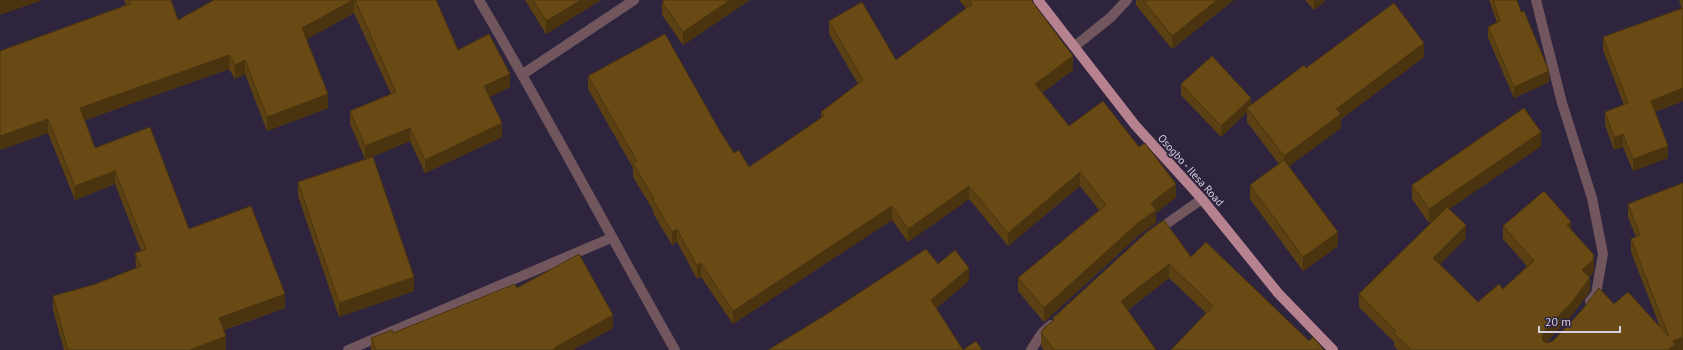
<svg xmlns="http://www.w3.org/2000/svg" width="1683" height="350" font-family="'PT Sans',sans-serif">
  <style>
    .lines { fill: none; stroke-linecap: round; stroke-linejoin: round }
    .lane { stroke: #71575d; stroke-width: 10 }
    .street { stroke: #71575d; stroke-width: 10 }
    .primary { stroke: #b6828f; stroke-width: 10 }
    .wall { fill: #5a4012 }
    .shaded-wall { fill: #4a340f }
    .building { fill: #694a15; stroke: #4a340f }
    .labels { text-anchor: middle; stroke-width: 4; stroke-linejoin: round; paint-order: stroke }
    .street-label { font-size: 11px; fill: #d4cedf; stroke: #2e243e }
  </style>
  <rect width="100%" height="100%" fill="#2e243e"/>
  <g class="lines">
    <!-- lane -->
    <polyline class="lane" points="1075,46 1110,18 1127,0"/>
    <!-- street -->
    <g class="street">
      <path d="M 479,0 C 547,115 609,234 675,350"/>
      <polyline points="1536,0 1562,103 1592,198 1603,254 1596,294 1590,301"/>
      <polyline points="523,74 634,0"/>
      <polyline points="1155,232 1202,199"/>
      <polyline points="348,350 611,238"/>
      <polyline points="1031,350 1042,333 1051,325"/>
    </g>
    <!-- primary -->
    <polyline class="primary" points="1038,0 1135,125 1202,199 1278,293 1333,350"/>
  </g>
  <!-- wall -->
  <g class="wall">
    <polygon points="124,0 171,0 178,20 214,0 436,0 458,50 510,87 489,97 502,137 425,173 410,141 367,159 414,291 339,317 298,196 298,182 365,159 350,124 350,111 391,94 354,13 306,39 328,108 267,131 245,74 235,79 229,69 85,120 95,148 189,229 285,308 224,330 226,350 64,350 53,310 53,296 96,284 136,268 135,253 141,251 115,184 75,200 48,133 0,150 0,51 126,5"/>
    <polygon points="525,0 601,0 546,34"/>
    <polygon points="750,0 683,45 662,15 662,2"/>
    <polygon points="959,0 1031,0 1073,70 1042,93 1069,126 1176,197 1156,213 1156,223 1139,235 1044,322 1018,291 1018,278 1099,210 1080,186 1008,246 969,199 908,242 892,220 733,324 701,277 697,279 677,242 672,245 653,213 653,210 633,177 633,168 588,89 588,76 721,133 734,153 749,167 821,118 821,112 858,84 829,34 829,21 896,60 966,8"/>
    <polygon points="1136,0 1234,0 1172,49 1136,5"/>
    <polygon points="1305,0 1325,0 1325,1 1314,10"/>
    <polygon points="1489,0 1517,0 1521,12 1549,82 1514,98 1488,38 1488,27 1497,23"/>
    <polygon points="1679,0 1683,0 1683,101 1655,112 1668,158 1633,171 1623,147 1614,150 1605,125 1605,112 1624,105 1603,50 1603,37 1682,9"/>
    <polygon points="1424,57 1341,119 1341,128 1289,166 1338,246 1303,271 1250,199 1250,185 1279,164 1247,122 1247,112 1221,137 1181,95 1181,84 1251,105 1306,68"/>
    <polygon points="1541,146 1449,209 1466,238 1440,264 1478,302 1503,289 1527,266 1503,239 1503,226 1571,229 1594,268 1593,273 1589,277 1590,291 1572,315 1546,343 1547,343 1553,341 1614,304 1660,327 1631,252 1631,239 1636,237 1628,217 1628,204 1683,183 1683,350 1398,350 1394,346 1394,342 1359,307 1359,294 1437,217 1429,223 1412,199 1412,185"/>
    <polygon points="1147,232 1191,257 1309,341 1324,350 1206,313 1169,278 1128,310 1156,350 1044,350 1041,346 1041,333 1053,321 1053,318"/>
    <polygon points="517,288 613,328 573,350 371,350 371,338 393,333"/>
  </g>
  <!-- shaded-wall -->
  <g class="shaded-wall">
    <polygon points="6,0 43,0 0,15 0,2"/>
    <polygon points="353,0 354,0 354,13 302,42 302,28"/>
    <polygon points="581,0 601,0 546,34 546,21"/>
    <polygon points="730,0 750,0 683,45 683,32"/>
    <polygon points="1217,0 1234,0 1172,49 1172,36"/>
    <polygon points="1314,0 1325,0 1325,1 1314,10"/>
    <polygon points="1424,43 1424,57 1341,119 1341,128 1284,170 1284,156 1336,109"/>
    <polygon points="229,55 229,69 80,122 80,108"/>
    <polygon points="1073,56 1073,70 1035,98 1035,84"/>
    <polygon points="245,60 245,74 235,79 235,65"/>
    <polygon points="1549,71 1549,82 1514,98 1514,87"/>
    <polygon points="510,74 510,87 484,100 484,86"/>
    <polygon points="1683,88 1683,101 1651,113 1651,101"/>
    <polygon points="328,94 328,108 267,131 267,117"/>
    <polygon points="1251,98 1251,109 1247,108 1247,112 1221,137 1221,126"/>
    <polygon points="48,119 48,133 0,150 0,136"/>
    <polygon points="502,123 502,137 425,173 425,160"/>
    <polygon points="410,128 410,141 365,160 365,146"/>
    <polygon points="1541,132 1541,146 1429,223 1429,209"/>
    <polygon points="1623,134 1623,147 1614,150 1614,138"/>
    <polygon points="1668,146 1668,158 1633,171 1633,159"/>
    <polygon points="115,171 115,184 75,200 75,186"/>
    <polygon points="1080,172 1080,186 1008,246 1008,233"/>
    <polygon points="1176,184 1176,197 1156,213 1156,223 1139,235 1044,322 1044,308 1151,203"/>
    <polygon points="969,186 969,199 908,242 908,229"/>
    <polygon points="892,206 892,220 733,324 733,311"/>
    <polygon points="1571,222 1571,235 1567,225"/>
    <polygon points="1466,225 1466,238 1433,271 1433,258"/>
    <polygon points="677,229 677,242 672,245 672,232"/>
    <polygon points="1338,232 1338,246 1303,271 1303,257"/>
    <polygon points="1594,255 1594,268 1593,273 1582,283 1582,270"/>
    <polygon points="701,263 701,277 697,279 697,266"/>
    <polygon points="1169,264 1169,278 1121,314 1121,301"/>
    <polygon points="969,268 969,281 931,313 931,300"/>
    <polygon points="414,277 414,291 339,317 339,303"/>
    <polygon points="1590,278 1590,291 1572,315 1543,346 1542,336 1543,332"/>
    <polygon points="285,294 285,308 219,331 219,318"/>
    <polygon points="613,315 613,328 573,350 554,350 554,348"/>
    <polygon points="226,336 226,350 190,350"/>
    <polygon points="1683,337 1683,350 1668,350 1673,341"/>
  </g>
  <!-- building -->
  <g class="building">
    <polygon points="0,0 6,0 0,2"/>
    <polygon points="129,0 171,0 178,20 214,0 353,0 302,28 328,94 267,117 245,60 235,65 229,55 80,108 95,148 150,127 189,229 251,206 285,294 219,318 226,336 190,350 68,350 53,296 96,284 141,266 135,253 146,249 115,171 75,186 48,119 0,136 0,51 130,4"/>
    <polygon points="355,0 436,0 458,50 489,34 510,74 484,86 502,123 425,160 410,128 365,146 350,111 396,92"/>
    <polygon points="533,0 581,0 546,21"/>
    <polygon points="665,0 730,0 683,32 662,2"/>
    <polygon points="969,0 1031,0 1073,56 1035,84 1069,126 1103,101 1139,147 1145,143 1176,184 1151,203 1156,210 1139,222 1044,308 1018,278 1106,205 1080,172 1008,233 969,186 908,229 892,206 733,311 701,263 697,266 677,229 672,232 653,200 654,199 633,163 637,161 588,76 665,34 721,133 734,153 739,150 749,167 824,116 821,112 863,80 829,21 862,2 896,60 972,4"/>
    <polygon points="1143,0 1217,0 1172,36"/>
    <polygon points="1493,0 1517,0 1521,12 1524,11 1549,71 1514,87 1488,27 1500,21"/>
    <polygon points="1394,3 1424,43 1336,109 1341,114 1284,156 1247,108 1304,65 1306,68"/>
    <polygon points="1683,8 1683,88 1651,101 1668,146 1633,159 1623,134 1614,138 1605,112 1628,103 1603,37"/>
    <polygon points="1212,56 1251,98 1221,126 1181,84"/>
    <polygon points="1524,108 1541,132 1429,209 1412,185"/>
    <polygon points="373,157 414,277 339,303 298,182"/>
    <polygon points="1284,160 1338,232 1303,257 1250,185"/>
    <polygon points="1683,183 1683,337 1673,341 1675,344 1668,350 1411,350 1394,333 1396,331 1359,294 1447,207 1466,225 1433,258 1478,302 1499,284 1503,289 1534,261 1503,226 1544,191 1571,222 1567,225 1594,255 1593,260 1582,270 1590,278 1572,302 1543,332 1542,336 1543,341 1547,343 1553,341 1582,310 1599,288 1614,304 1628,292 1669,337 1631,239 1640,235 1628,204"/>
    <polygon points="1164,220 1191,257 1206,242 1309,341 1313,337 1324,350 1171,350 1213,306 1169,264 1121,301 1156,350 1054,350 1041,333 1045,327 1054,320 1053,318 1147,232"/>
    <polygon points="926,249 938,264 955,250 969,268 931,300 963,350 976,341 982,350 768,350 824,316"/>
    <polygon points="579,254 613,315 554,348 555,350 376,350 371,338 392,330 393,333 515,284 517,288"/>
  </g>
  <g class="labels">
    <!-- street labels -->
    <g class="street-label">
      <text transform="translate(1191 170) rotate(48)" y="4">Osogbo - Ilesa Road</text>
    </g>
  </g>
  <!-- scale -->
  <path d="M1539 326v6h81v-6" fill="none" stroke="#d4cedf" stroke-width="2"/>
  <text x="1545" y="326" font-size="12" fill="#d4cedf" stroke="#2e243e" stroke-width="3" paint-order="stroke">20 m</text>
</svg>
